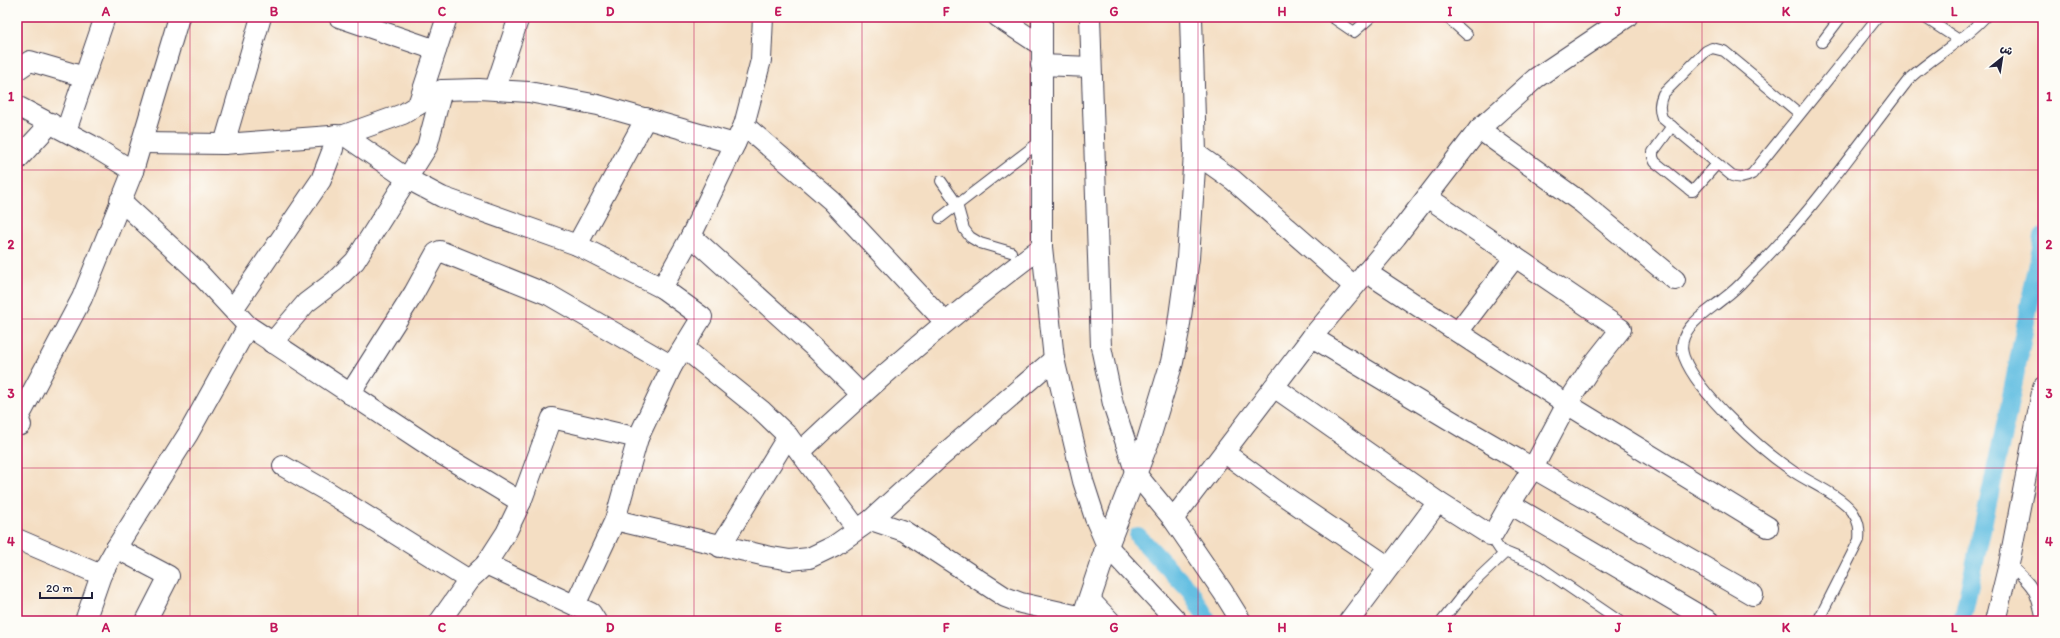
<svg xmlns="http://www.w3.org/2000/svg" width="2060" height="638" font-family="Itim,'Playpen Sans Arabic',sans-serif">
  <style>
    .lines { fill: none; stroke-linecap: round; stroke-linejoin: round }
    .canal { stroke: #65bfe2; stroke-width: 18 }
    .lane-casing { stroke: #423e4f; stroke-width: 12 }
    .street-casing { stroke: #423e4f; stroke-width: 22 }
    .secondary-casing { stroke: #423e4f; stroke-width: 24 }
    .lane { stroke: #fff; stroke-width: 10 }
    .street { stroke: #fff; stroke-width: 20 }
    .secondary { stroke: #fff; stroke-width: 22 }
    .grid { fill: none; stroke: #c2185b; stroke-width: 1; stroke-opacity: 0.55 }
    .neatline { fill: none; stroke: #c2185b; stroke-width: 1.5 }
    .grid-label { font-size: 13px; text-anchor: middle; font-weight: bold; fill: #c2185b }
  </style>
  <rect width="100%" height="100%" fill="#fdfcf7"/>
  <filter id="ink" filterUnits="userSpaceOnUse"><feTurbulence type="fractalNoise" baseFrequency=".025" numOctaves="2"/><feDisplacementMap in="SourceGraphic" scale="8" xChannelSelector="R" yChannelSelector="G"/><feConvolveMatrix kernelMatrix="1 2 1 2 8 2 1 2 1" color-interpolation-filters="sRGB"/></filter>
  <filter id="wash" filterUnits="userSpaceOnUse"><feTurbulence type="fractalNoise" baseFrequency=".012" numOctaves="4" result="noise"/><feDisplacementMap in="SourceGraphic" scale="16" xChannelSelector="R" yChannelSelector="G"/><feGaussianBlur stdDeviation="0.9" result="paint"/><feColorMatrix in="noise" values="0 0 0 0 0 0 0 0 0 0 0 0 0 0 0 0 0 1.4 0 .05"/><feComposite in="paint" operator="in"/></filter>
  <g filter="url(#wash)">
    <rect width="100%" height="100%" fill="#f4dec3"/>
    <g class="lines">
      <!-- canal -->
      <g class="canal">
        <polyline points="1138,536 1191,592 1208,621"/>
        <polyline points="1962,621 2007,416 2043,237"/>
      </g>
    </g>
  </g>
  <g filter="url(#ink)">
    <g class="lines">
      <!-- lane casing -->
      <g class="lane-casing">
        <g id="lane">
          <polyline points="1332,17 1354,32 1371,17"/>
          <polyline points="1447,17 1467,35"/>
          <polyline points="1924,17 1959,40"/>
          <polyline points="1822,42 1841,17"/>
          <path d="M 1800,114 L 1724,51 L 1712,48 L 1706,51 L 1663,94 C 1659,103 1659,109 1662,118 L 1732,176 C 1740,179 1745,178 1752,174 L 1878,17"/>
          <polyline points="1672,126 1653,152 1653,157 1655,162 1691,191 1693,191 1717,164"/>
          <polyline points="941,181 957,204 964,229 970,237 980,243 1011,252"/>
          <polyline points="940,218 1042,140"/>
          <polyline points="1490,535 1500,550 1537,565 1619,621"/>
          <path d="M 2009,564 C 2033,586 2036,588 2042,621"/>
          <polyline points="1442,621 1469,587 1505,553"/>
          <path d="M 1818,621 L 1859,540 C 1860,529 1859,521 1852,511 C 1838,494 1812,484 1794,472 C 1761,450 1698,394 1684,357 C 1674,330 1706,313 1723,299 C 1731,293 1739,286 1746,278 C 1808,218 1857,146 1910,78 C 1934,56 1963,41 1985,17"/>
        </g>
      </g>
      <!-- street casing -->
      <g class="street-casing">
        <g id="street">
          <polyline points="339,17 436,50"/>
          <polyline points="998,17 1042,46"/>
          <polyline points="1042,17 1042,247 1054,359 1083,481 1095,518 1107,546 1177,621"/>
          <polyline points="1090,17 1101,347 1113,404 1136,474 1173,519 1223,592 1241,621"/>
          <polyline points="1041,65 1091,67"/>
          <polyline points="17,70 30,61 85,77"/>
          <polyline points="495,89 519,17"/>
          <polyline points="418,105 447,17"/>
          <polyline points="17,106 91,145 133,171"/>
          <polyline points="744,125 832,201 945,322"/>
          <polyline points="1479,129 1536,78 1627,17"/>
          <polyline points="66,131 105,17"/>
          <polyline points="344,135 406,178 442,197 577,245 662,288 691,236 744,125 761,60 763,17"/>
          <polyline points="143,143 224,144 344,135 403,114 442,90 479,89 529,92 598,105 735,144"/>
          <polyline points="224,144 261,17"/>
          <polyline points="1195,153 1233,180 1354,286"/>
          <polyline points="17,160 51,123"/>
          <polyline points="120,200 197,271 248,326 443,455 521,502"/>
          <polyline points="691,236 816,349 861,394"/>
          <polyline points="577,245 646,118"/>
          <polyline points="1366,272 1567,404 1768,527"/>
          <polyline points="233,309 321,180 333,149 335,135"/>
          <polyline points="1458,332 1515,257"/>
          <polyline points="1312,337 1465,429 1753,595"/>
          <polyline points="272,343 306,303 335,281 355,261 427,147 442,90"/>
          <polyline points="684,348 761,410 788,436 857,529"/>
          <polyline points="1274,387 1438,502 1490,535 1493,534 1510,504 1533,468 1567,404 1591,367 1621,329 1427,197"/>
          <polyline points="350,394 414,293 436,253 440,251 549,295 672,366"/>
          <polyline points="21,425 19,423 20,415 82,298 133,171 179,17"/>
          <path d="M 800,452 C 877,379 957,310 1042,247"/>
          <polyline points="1225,453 1274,489 1389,567"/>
          <polyline points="283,466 325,490 469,580"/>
          <polyline points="1510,504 1709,621"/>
          <polyline points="1173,519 1312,337 1396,237 1479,129 1582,203 1675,280"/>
          <polyline points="615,520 766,556 790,560 809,558 834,546 871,520 937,460 1054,359"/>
          <polyline points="871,520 904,531 1005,597 1021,603 1083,617"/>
          <polyline points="17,539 101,575"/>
          <polyline points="720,547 788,436"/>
          <polyline points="486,564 591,613 596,621"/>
          <polyline points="1089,599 1110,621"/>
          <polyline points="575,605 615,520 638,438 672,366 702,317 662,288"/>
          <polyline points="85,621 101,575 116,548"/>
          <polyline points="146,621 169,576 116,548 188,434 248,326"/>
          <polyline points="440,621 469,580 486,564 506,533 521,502 552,418 638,438"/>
          <polyline points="1349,621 1438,502"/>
          <polyline points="1995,621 2009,564 2043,387"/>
        </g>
      </g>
      <!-- secondary casing -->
      <g class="secondary-casing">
        <polyline id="secondary" points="1082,621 1107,546 1148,441 1172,362 1178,331 1188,258 1195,153 1191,17"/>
      </g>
      <!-- lane -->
      <use href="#lane" class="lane"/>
      <!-- street -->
      <use href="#street" class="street"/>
      <!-- secondary -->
      <use href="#secondary" class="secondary"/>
    </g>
  </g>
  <!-- grid -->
  <path class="grid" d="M 190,17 L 190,621M 358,17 L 358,621M 526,17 L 526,621M 694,17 L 694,621M 862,17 L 862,621M 1030,17 L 1030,621M 1198,17 L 1198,621M 1366,17 L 1366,621M 1534,17 L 1534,621M 1702,17 L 1702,621M 1870,17 L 1870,621M 17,170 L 2043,170M 17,319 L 2043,319M 17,468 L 2043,468"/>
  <!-- margin -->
  <rect width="2060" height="638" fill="none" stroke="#fdfcf7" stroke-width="44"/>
  <!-- north arrow -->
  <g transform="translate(2002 58) rotate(30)" stroke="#fdfcf7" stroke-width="3" paint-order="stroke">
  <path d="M0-3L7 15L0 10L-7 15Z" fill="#22223b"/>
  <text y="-6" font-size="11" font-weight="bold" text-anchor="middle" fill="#22223b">ش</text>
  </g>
  <!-- scale -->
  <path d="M40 592v6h52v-6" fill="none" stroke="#22223b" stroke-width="2"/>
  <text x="46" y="592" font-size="12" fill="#22223b" stroke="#fdfcf7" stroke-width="3" paint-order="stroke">20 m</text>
  <rect x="22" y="22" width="2016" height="594" class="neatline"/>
  <g class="grid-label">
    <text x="106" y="16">A</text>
    <text x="274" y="16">B</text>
    <text x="442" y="16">C</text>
    <text x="610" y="16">D</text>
    <text x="778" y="16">E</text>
    <text x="946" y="16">F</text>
    <text x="1114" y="16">G</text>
    <text x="1282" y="16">H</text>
    <text x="1450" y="16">I</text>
    <text x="1618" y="16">J</text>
    <text x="1786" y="16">K</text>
    <text x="1954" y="16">L</text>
    <text x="11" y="101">1</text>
    <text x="2049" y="101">1</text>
    <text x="11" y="249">2</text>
    <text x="2049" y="249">2</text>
    <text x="11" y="398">3</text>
    <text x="2049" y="398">3</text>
    <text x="11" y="546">4</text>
    <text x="2049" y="546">4</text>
    <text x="106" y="632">A</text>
    <text x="274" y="632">B</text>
    <text x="442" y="632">C</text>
    <text x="610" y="632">D</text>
    <text x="778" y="632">E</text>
    <text x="946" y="632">F</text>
    <text x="1114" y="632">G</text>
    <text x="1282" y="632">H</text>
    <text x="1450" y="632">I</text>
    <text x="1618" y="632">J</text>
    <text x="1786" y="632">K</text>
    <text x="1954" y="632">L</text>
  </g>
</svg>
